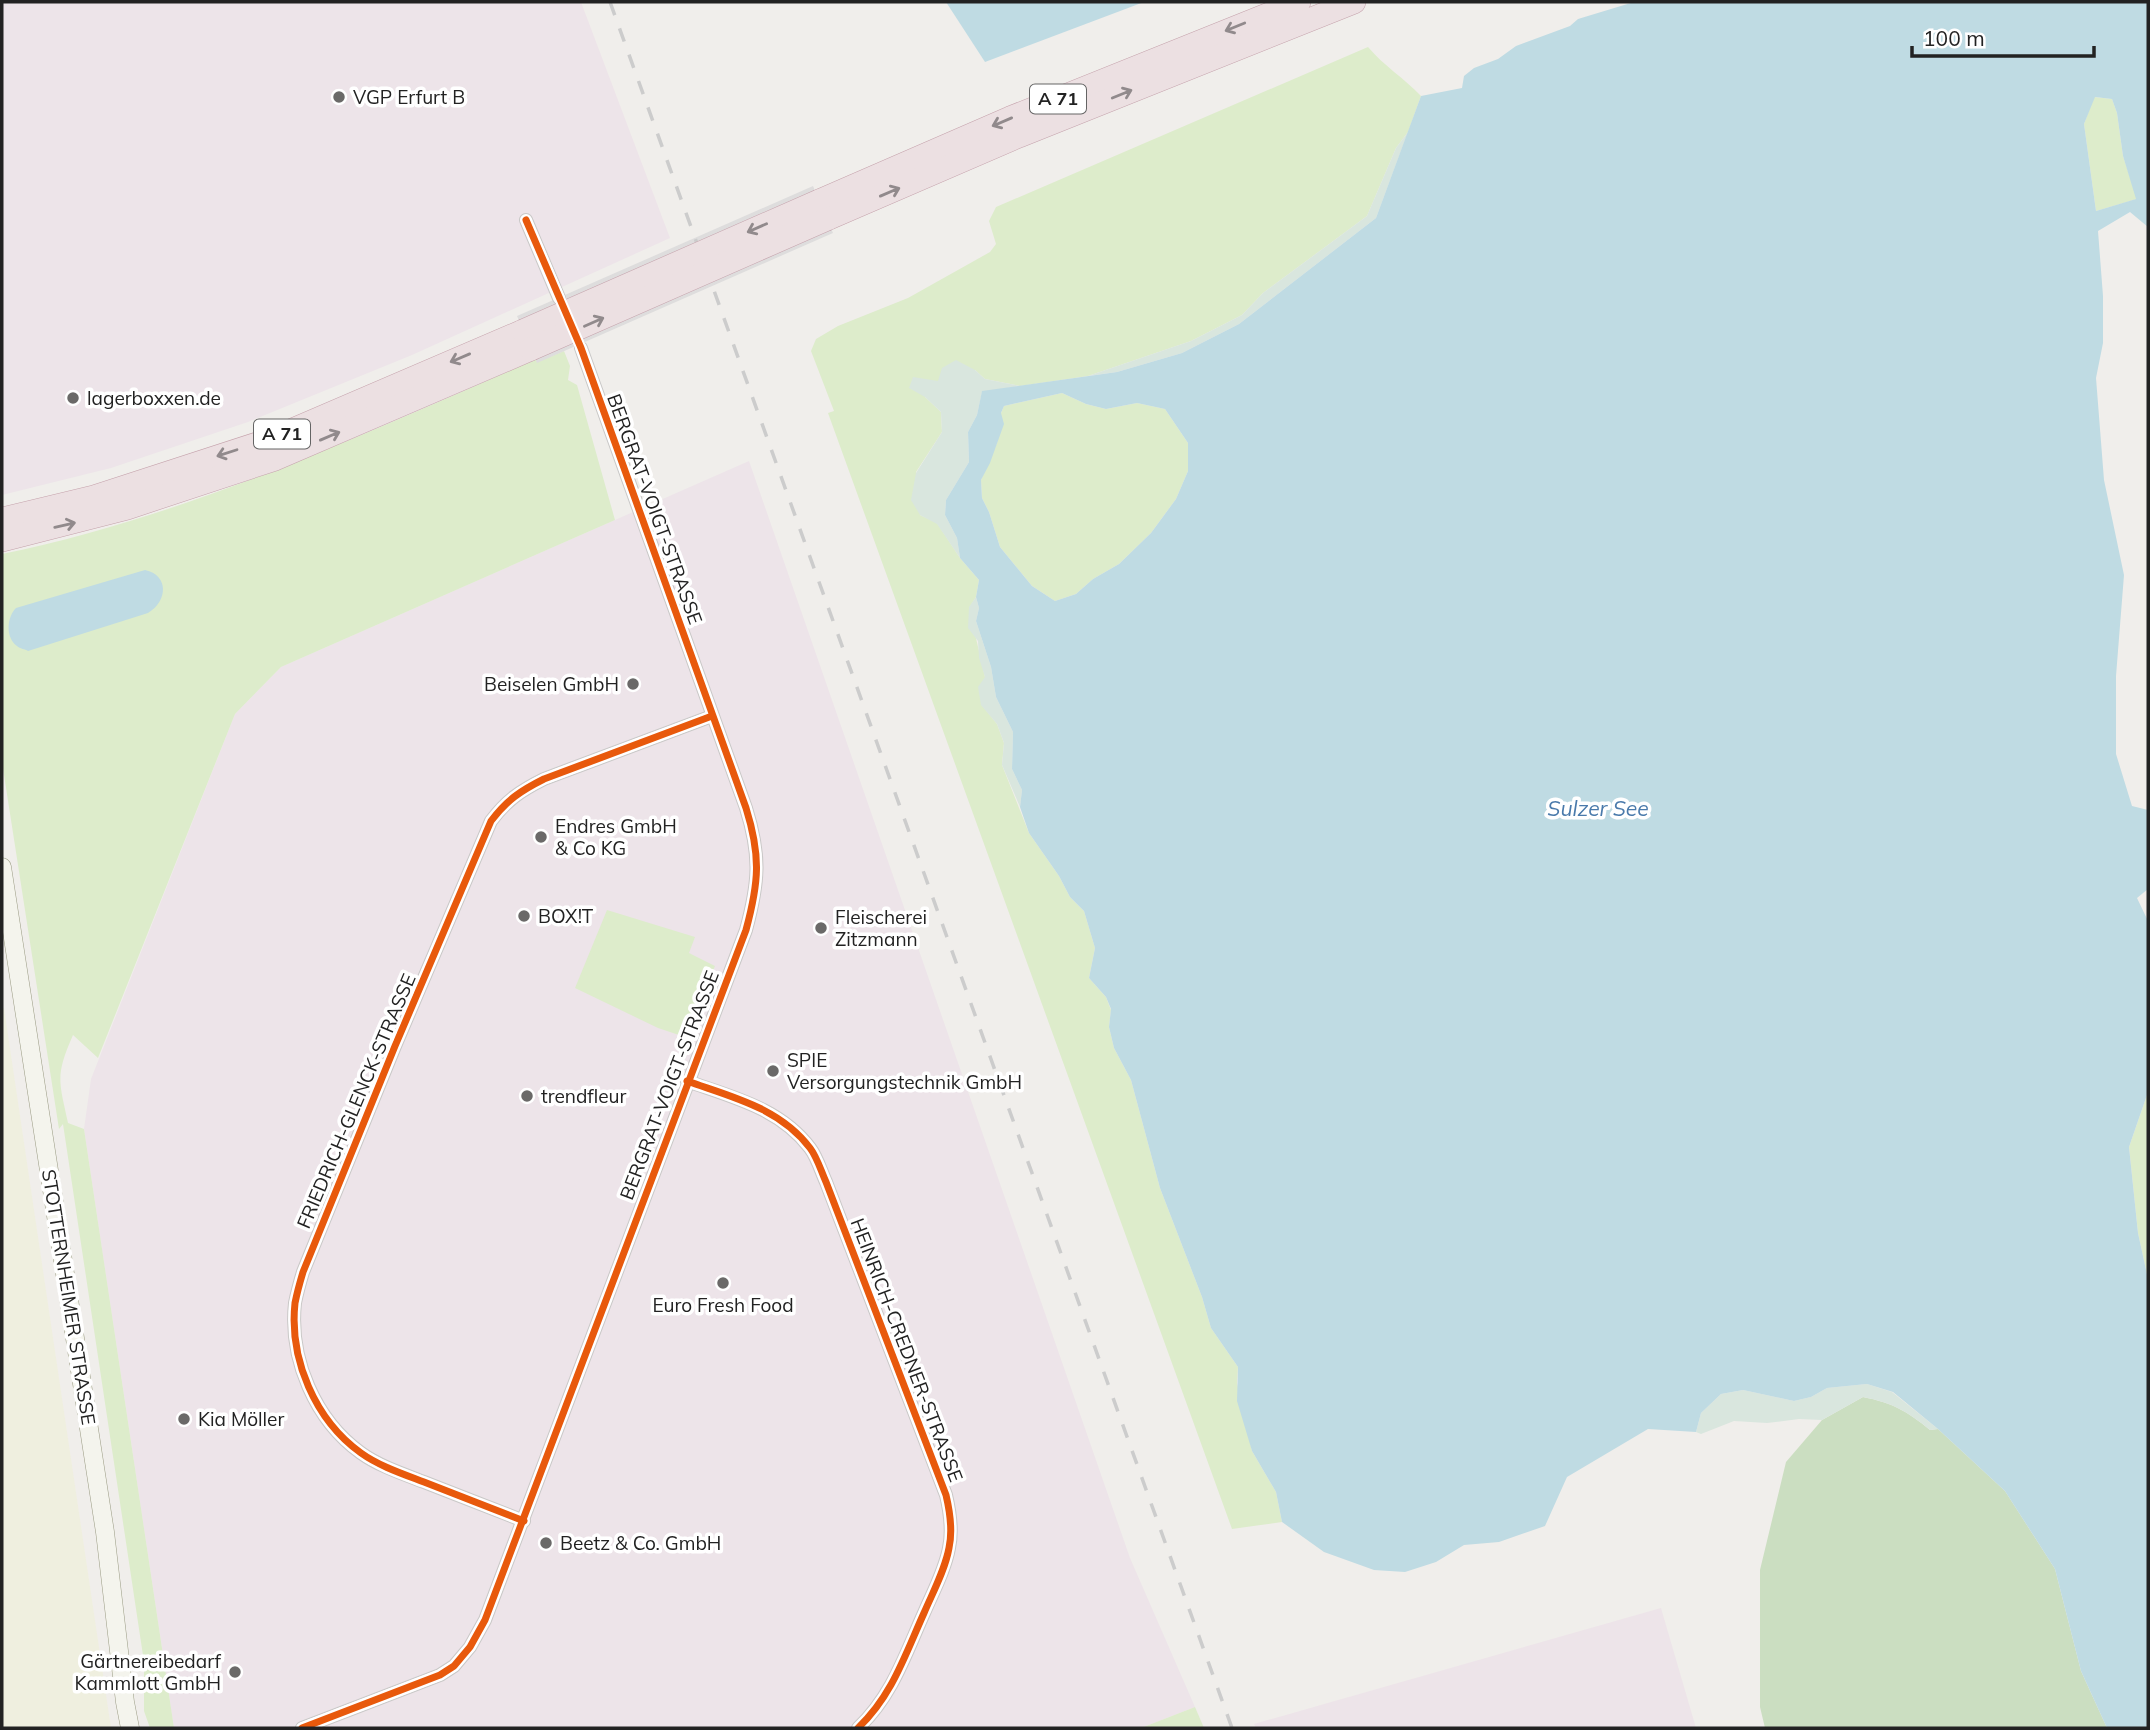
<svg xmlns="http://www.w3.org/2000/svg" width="2150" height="1730" font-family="Mulish,sans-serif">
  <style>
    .industrial { fill: #ede4e9 }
    .farmland { fill: #efefdf }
    .grass { fill: #ddeccb }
    .forest { fill: #cbdec1 }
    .wetland { fill: #d9e6de }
    .water { fill: #bfdbe3; fill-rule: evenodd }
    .pier { fill: #dedddd }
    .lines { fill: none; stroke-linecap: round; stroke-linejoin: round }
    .street-casing { stroke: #c9c8c7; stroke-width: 14 }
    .secondary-casing { stroke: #999a82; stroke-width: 19 }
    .highway-casing { stroke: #c5a2ac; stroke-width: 24 }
    .street { stroke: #fdfcfc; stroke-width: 12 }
    .secondary { stroke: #f4f4ed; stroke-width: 18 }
    .highway { stroke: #ece0e2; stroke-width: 23 }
    .rail { stroke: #ccc; stroke-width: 3.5; stroke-dasharray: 14 14; stroke-linecap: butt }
    .highway-bridge-casing { stroke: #c5a2ac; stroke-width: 24; stroke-linecap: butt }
    .highway-bridge { stroke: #ece0e2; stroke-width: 23 }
    .cycleway-casing { stroke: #fff; stroke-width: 11 }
    .cycleway { stroke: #e8590c; stroke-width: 7 }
    .oneway { stroke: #918a8c }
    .poi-dot { fill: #6a6968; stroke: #fff; stroke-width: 2.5 }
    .labels { text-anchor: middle; stroke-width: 7; stroke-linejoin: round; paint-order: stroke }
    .shield { fill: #fff; stroke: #646464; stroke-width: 2 }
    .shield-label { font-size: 18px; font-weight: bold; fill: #222 }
    .poi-label { font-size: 19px; fill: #222; stroke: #fff; text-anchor: start }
    .street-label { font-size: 19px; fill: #222; stroke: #fff }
    .water-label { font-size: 21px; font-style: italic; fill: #4a7aab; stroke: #fff }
  </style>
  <rect width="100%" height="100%" fill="#f0eeeb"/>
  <!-- industrial -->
  <g class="industrial">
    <polygon points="2,2 581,2 670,238 412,355 248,422 111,468 2,495"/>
    <polygon points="749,461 1130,1558 1195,1707 1141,1728 174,1728 84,1129 91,1079 235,714 281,667"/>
    <polygon points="1661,1608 1696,1728 1256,1728 1254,1724"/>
  </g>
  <!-- farmland -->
  <polygon class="farmland" points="2,1008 4,1008 111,1728 2,1728"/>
  <!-- grass -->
  <g class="grass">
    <path d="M 1368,47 C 1384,66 1404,78 1421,96 L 1408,132 L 1396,148 L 1367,216 L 1263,293 L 1242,315 L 1191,341 L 1088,376 L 1020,386 L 985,379 L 975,370 L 938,381 L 925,397 L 941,412 L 942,432 L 916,472 L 920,515 L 937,523 L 960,558 L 979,580 L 976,597 L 969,608 L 985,677 L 981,704 L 997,724 L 1004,743 L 1002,765 L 1029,833 L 1059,876 L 1070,897 L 1084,911 L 1095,948 L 1089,978 L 1106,997 L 1111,1010 L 1109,1027 L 1114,1048 L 1131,1080 L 1160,1188 L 1202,1297 L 1211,1328 L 1238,1367 L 1237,1383 L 1252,1451 L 1276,1492 L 1282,1522 L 1232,1529 L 828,413 L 834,411 L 811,351 L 816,339 L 838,326 L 908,298 L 990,252 L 996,244 L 989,221 L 996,207 Z"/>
    <polygon points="2094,97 2112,99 2117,113 2123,156 2137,199 2096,211 2084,124"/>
    <path d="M 564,351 L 570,366 L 568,380 L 577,385 L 615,520 L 281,667 L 235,714 L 98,1058 L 73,1035 C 55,1076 59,1081 68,1123 L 84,1129 L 174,1728 L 150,1728 L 144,1711 L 144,1662 L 63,1124 L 59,1129 L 2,762 L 2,554 C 188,516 362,435 536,359 L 537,362 Z"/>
    <polygon points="1062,393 1086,404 1106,409 1137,403 1165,409 1188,443 1188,471 1176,499 1151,533 1119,564 1093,579 1076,594 1055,601 1032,586 1000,547 989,512 982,498 981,480 997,443 1001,413 1004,406"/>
    <polygon points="607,910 695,937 689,953 715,966 685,1037 658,1028 575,988"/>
    <polygon points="2148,1092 2148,1279 2138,1233 2129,1147"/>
    <polygon points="1195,1707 1204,1728 1141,1728"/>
  </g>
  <!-- forest -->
  <path class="forest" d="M 1863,1397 C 1893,1403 1907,1411 1930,1430 L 1938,1429 L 2005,1491 L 2055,1569 L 2081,1671 L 2107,1728 L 1765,1728 L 1760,1707 L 1760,1570 L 1786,1462 L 1822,1420 Z"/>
  <!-- wetland -->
  <g class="wetland">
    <polygon points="1408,132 1376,218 1239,324 1182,353 1117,372 1088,376 1191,341 1242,315 1263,293 1367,216 1396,148"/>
    <polygon points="956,360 975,370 985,379 1020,386 982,392 977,415 968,432 969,462 946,500 945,515 957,538 960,558 937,524 920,515 911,500 916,473 942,432 941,412 925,397 909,388 913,377 938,381 942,368"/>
    <polygon points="976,597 979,608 976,621 991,667 996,697 1013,732 1012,769 1022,790 1020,807 1002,765 1004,743 997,724 981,705 978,687 985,677 979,658 978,641 968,628 969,607"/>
    <path d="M 1867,1384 L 1892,1392 L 1938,1429 L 1930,1430 C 1907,1411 1893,1403 1863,1397 L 1822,1420 L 1799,1419 L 1767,1423 L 1734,1421 L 1701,1434 L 1696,1432 L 1701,1413 L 1721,1394 L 1743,1390 L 1794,1401 L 1811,1397 L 1827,1388 Z"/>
  </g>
  <!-- water -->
  <g class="water">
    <polygon points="946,2 1144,2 985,62"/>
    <path d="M 1634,2 L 2148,2 L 2148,227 L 2130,212 L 2098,231 L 2103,296 L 2103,343 L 2096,378 L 2104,480 L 2124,575 L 2116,676 L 2116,754 L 2132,806 L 2148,810 L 2148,889 L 2137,898 L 2148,921 L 2148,1092 L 2129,1147 L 2138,1233 L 2148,1279 L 2148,1728 L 2107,1728 L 2081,1671 L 2055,1569 L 2005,1491 L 1938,1429 L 1893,1392 L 1867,1384 L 1827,1388 L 1811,1397 L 1794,1401 L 1743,1390 L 1721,1394 L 1701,1413 L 1696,1432 L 1648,1429 L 1567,1477 L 1545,1526 L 1499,1542 L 1464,1545 L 1436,1562 L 1405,1572 L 1374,1570 L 1324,1552 L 1282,1522 L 1276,1492 L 1252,1451 L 1237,1401 L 1238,1367 L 1211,1328 L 1202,1297 L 1160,1188 L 1131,1080 L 1114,1048 L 1109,1027 L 1111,1009 L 1106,997 L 1089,978 L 1095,948 L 1084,911 L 1070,897 L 1059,876 L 1029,833 L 1020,807 L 1022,790 L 1012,769 L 1013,732 L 996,697 L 991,667 L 976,621 L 979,608 L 976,597 L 979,580 L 960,558 L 957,538 L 945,515 L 946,500 L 969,462 L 968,432 L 977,415 L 982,391 L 1117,372 L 1182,353 L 1239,324 L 1376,218 L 1421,96 L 1462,88 L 1464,76 L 1474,68 L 1498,59 L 1516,46 L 1570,26 L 1578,19 ZM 2095,97 L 2112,99 L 2117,113 L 2123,156 L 2136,199 L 2096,211 L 2084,124 ZM 1062,393 L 1086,404 L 1106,409 L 1137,403 L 1165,409 L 1188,443 L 1188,471 L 1176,499 L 1151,533 L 1119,564 L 1093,579 L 1076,594 L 1055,601 L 1032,586 L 1000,547 L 989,512 L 982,498 L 981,480 L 990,463 L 1004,424 L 1001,413 L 1004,406 Z"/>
    <path d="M 145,570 C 169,575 168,601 148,613 L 28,651 C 25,649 20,649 17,646 C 5,637 7,617 16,608 Z"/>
  </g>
  <!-- pier -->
  <polygon class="pier" points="813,186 833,233 537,363 517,316"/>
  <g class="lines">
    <!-- street casing -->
    <g class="street-casing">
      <g id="street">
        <polyline points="526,220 559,298"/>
        <path d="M 687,1081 C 732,1097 780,1108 810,1148 C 817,1157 821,1171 826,1182 L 946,1495 C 950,1512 953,1530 949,1548 C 945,1570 933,1592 924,1613 C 905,1655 892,1696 858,1728"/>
        <path d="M 524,1521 C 491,1508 457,1495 424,1482 C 403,1474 379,1466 361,1453 C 315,1420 289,1359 295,1303 C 297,1293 300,1282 303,1272 L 395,1046 L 491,821 C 507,800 520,791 544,779 L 712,716"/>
        <path d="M 302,1728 L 440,1675 L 454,1666 L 470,1647 L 485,1620 L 746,930 C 759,882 761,856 746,808 L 581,348"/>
      </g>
    </g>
    <!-- secondary casing -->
    <g class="secondary-casing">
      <polyline id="secondary" points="2,867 105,1532 125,1702 130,1728"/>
    </g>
    <!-- highway casing -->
    <g class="highway-casing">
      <g id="highway">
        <polyline points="819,201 1010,118 1299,2"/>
        <polyline points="827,219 1019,136 1354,2"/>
        <polyline points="2,519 94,497 269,440 523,331"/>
        <polyline points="2,540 127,508 275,459 531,349"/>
      </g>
    </g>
    <!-- street -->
    <use href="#street" class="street"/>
    <!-- secondary -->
    <use href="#secondary" class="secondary"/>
    <!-- highway -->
    <use href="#highway" class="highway"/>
    <!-- rail -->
    <polyline class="rail" points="610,2 1232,1728"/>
    <!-- highway-bridge casing -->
    <g class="highway-bridge-casing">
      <g id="highway-bridge">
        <polyline points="523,331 819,201"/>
        <polyline points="531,349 827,219"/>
      </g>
    </g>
    <!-- highway-bridge -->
    <use href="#highway-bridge" class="highway-bridge"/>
    <!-- cycleway casing -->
    <g class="cycleway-casing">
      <g id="cycleway">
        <path d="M 687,1081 C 732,1097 780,1108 810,1148 C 817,1157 821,1171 826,1182 L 946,1495 C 950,1512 953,1530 949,1548 C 945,1570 933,1592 924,1613 C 905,1655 892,1696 858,1728"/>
        <path d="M 524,1521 C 491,1508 457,1495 424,1482 C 403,1474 379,1466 361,1453 C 315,1420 289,1359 295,1303 C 297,1293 300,1282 303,1272 L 395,1046 L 491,821 C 507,800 520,791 544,779 L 712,716"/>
        <path d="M 302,1728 L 440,1675 L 454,1666 L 470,1647 L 485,1620 L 746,930 C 759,882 761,856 746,808 L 581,348 L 526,220"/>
      </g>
    </g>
    <!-- cycleway -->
    <use href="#cycleway" class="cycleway"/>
  </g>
  <!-- one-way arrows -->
  <defs><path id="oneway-shaft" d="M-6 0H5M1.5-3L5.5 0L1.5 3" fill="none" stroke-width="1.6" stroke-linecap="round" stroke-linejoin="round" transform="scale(1.75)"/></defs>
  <g class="oneway">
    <use href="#oneway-shaft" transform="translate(1235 27) rotate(158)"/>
    <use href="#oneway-shaft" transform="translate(1122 94) rotate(-22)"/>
    <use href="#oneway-shaft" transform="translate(1002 122) rotate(157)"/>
    <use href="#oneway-shaft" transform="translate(890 192) rotate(-23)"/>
    <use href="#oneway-shaft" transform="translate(757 228) rotate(156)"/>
    <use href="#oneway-shaft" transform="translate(594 322) rotate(-24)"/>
    <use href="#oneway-shaft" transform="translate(460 358) rotate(157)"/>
    <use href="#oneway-shaft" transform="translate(330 436) rotate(-23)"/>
    <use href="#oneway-shaft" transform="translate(227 453) rotate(162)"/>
    <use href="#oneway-shaft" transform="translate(65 525) rotate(-13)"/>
  </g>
  <!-- markers -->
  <g class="poi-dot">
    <circle cx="339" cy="97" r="7"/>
    <circle cx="73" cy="398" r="7"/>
    <circle cx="633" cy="684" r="7"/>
    <circle cx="541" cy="837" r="7"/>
    <circle cx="524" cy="916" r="7"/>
    <circle cx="821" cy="928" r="7"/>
    <circle cx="773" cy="1071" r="7"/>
    <circle cx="527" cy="1096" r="7"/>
    <circle cx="723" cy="1283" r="7"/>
    <circle cx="184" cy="1419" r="7"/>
    <circle cx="546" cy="1543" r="7"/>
    <circle cx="235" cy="1672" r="7"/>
  </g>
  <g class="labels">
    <!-- shield labels -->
    <g class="shield">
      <rect x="1030" y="84.5" width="56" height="29" rx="5"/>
      <rect x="254" y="419.5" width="56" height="29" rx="5"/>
    </g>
    <g class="shield-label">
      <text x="1058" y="105">A 71</text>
      <text x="282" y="440">A 71</text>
    </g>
    <!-- poi labels -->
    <g class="poi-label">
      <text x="353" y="104">VGP Erfurt B</text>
      <text x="87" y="405">lagerboxxen.de</text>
      <text x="619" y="691" text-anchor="end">Beiselen GmbH</text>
      <text x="555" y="833">Endres GmbH<tspan x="555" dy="22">&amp; Co KG</tspan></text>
      <text x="538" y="923">BOX!T</text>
      <text x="835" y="924">Fleischerei<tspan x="835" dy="22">Zitzmann</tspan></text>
      <text x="787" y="1067">SPIE<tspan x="787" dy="22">Versorgungstechnik GmbH</tspan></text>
      <text x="541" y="1103">trendfleur</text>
      <text x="723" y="1312" text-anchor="middle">Euro Fresh Food</text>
      <text x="198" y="1426">Kia Möller</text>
      <text x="560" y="1550">Beetz &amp; Co. GmbH</text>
      <text x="221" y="1668" text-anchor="end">Gärtnereibedarf<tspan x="221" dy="22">Kammlott GmbH</tspan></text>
    </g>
    <!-- street labels -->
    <g class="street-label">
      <text transform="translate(655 509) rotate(70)" y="7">BERGRAT-VOIGT-STRASSE</text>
      <text transform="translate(669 1085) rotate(-69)" y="7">BERGRAT-VOIGT-STRASSE</text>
      <text transform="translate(356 1101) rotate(-67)" y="7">FRIEDRICH-GLENCK-STRASSE</text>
      <text transform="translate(69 1297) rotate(81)" y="7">STOTTERNHEIMER STRASSE</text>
      <text transform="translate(907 1350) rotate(69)" y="7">HEINRICH-CREDNER-STRASSE</text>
    </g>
    <!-- water labels -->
    <g class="water-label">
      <text x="1598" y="816">Sulzer See</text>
    </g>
  </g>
  <!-- border -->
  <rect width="2150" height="1730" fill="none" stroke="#222222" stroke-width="7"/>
  <!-- scale -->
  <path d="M1912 46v10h182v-10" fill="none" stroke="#222222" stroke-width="3.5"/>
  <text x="1923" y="46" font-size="21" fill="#222222" stroke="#ffffff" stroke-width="5" paint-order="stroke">100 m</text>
</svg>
